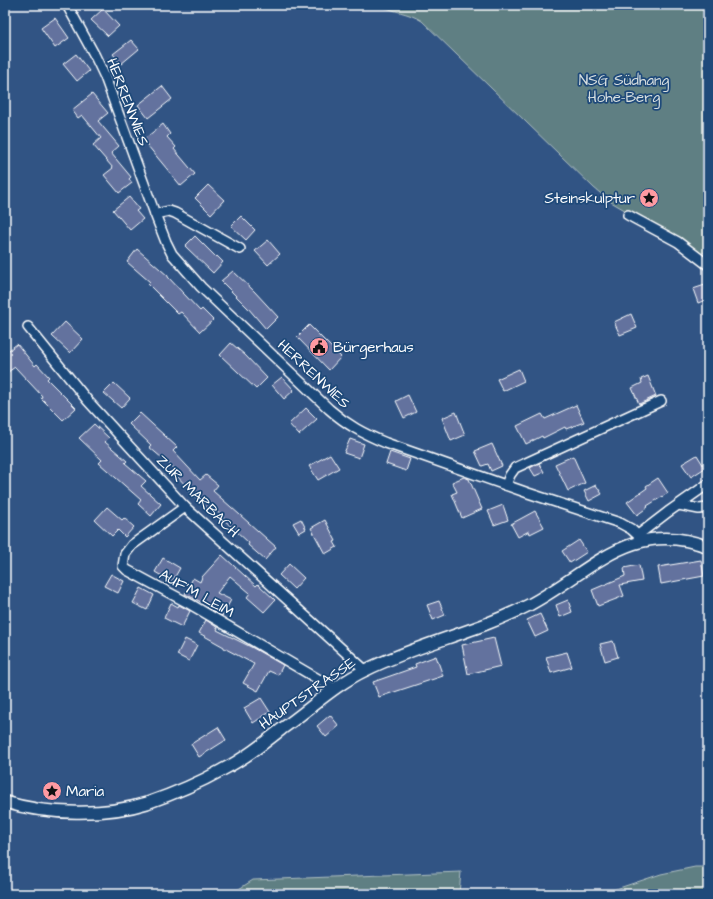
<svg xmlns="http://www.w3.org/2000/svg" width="713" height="899" font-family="'Architects Daughter',sans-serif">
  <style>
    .green { fill: #5f7f83; stroke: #afbfc1 }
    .building { fill: #63729e; stroke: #fff }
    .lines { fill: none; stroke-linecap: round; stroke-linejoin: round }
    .minor-casing { stroke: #fff; stroke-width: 12 }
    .tertiary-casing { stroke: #fff; stroke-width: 14 }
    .minor { stroke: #1f4a7a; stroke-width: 9 }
    .tertiary { stroke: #1f4a7a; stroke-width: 11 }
    .labels { text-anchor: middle; stroke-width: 3.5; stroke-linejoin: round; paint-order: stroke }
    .park-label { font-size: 15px; fill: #d7dfe0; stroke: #1f4a7a }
    .street-label { font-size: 15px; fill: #fff; stroke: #1f4a7a }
    .poi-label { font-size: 15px; fill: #fff; stroke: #1f4a7a; text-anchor: start }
  </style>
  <rect width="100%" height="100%" fill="#315484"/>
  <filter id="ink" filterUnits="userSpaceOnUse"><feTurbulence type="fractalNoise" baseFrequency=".025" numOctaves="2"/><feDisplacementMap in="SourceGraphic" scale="8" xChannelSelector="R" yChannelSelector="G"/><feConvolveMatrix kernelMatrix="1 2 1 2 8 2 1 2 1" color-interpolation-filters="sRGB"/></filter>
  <g filter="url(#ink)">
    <!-- green -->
    <g class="green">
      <path d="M 379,5 L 708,5 L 708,251 L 700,254 L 611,202 L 594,188 L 422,21 C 408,12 393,12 379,5 Z"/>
      <polygon points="695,867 708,867 708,894 582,894 613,890 661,874"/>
      <polygon points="461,872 459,894 231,894 253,880"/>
    </g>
    <!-- building -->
    <g class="building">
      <polygon points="103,9 119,26 108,36 91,20"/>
      <polygon points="55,18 69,38 55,48 41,28"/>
      <polygon points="131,40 139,49 121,64 113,54"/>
      <polygon points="76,54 89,71 77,81 63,64"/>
      <polygon points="162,86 172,99 148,118 138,105"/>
      <polygon points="92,94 108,113 98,121 119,146 111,153 131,177 129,179 132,183 119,193 104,175 113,168 93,145 101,138 82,115 78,118 72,110"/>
      <polygon points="163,124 170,134 167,137 176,147 174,149 195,174 181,186 143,140"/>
      <polygon points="208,185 224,200 211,214 195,198"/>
      <polygon points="129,197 139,209 136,211 143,219 130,230 113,210"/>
      <polygon points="241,216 255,230 246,240 231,226"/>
      <polygon points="195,236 216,257 217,256 223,262 213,273 185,246"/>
      <polygon points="268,240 280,254 268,265 255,251"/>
      <polygon points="137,249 168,276 168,277 200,311 202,309 213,320 200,332 181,312 178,314 148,284 150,282 127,262"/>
      <polygon points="233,271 254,291 278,317 266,329 248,308 221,281"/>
      <polygon points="708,284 708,299 698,303 693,289"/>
      <polygon points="631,314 637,328 620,335 614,322"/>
      <polygon points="65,322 83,339 70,353 52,336"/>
      <polygon points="309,325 341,357 329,370 297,337"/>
      <polygon points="231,343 245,355 267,378 256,389 220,355"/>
      <polygon points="17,344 35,366 37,364 49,377 47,379 76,408 63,420 41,398 42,396 15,367 8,372 5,368 5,353"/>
      <polygon points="519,369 524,381 503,391 497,379"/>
      <polygon points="648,376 656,396 639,404 632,388 642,383 641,379"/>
      <polygon points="282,377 294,390 284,399 272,385"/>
      <polygon points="114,383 130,398 121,408 104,393"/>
      <polygon points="408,395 416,412 404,418 396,401"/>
      <polygon points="576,405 584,422 566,429 565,427 543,438 542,436 526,444 517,426 542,414 545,419"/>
      <polygon points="306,408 317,419 299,435 289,424"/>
      <polygon points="456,412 465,435 451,441 442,418"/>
      <polygon points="140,413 177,447 173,451 200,480 206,475 218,485 213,491 276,547 265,560 248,545 249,543 223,519 224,518 211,506 208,509 190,492 191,491 172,471 175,469 149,447 151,445 129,424"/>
      <polygon points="94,424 109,438 105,442 127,461 125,463 146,481 141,486 161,504 151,516 138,504 141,500 99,463 102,460 79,438"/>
      <polygon points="350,439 364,444 359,458 344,453"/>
      <polygon points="492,444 502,466 491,471 488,464 482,466 475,451"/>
      <polygon points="390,452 410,459 406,471 386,464"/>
      <polygon points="330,454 339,468 318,480 309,466"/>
      <polygon points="697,455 705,468 691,477 682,464"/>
      <polygon points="573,456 585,483 568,491 555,464"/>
      <polygon points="539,463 544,472 535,476 530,468"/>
      <polygon points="464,477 469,479 482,509 462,518 452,494 457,492 452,482"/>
      <polygon points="658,478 668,493 647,506 648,507 637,515 627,502 647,488 646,486"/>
      <polygon points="596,485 602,494 589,501 584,491"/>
      <polygon points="503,505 508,520 494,525 488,511"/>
      <polygon points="107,507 122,520 124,518 134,527 125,537 118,530 112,536 95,520"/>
      <polygon points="535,511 544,527 530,534 529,531 518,537 511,524"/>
      <polygon points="301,519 306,529 299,533 293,523"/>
      <polygon points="325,520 336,541 334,542 337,547 325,554 311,528"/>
      <polygon points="579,540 587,552 570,563 562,551"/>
      <polygon points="222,555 256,586 258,584 275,600 264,612 247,597 250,593 230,576 217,593 231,600 222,616 212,610 213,608 185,594 193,578 200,582 202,577"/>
      <polygon points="163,558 180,568 172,582 155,572"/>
      <polygon points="701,560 704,576 661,584 658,567"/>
      <polygon points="289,564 304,578 294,589 279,575"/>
      <polygon points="639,565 642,581 620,585 624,596 598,606 592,590 625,576 624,568"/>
      <polygon points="111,574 124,581 118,593 104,586"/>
      <polygon points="141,588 154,595 147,610 133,603"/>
      <polygon points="568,600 572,612 560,617 556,605"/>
      <polygon points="439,601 445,615 433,620 427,605"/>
      <polygon points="171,603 178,607 179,605 190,611 182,627 164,618"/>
      <polygon points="540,614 548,631 535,637 527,620"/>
      <polygon points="206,620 218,628 217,630 253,648 283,665 278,675 269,671 258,691 243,683 254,664 224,648 224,647 199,633"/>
      <polygon points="494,638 501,666 468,674 462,645"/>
      <polygon points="185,639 197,645 189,661 177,655"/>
      <polygon points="613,641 618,657 605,661 600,644"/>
      <polygon points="567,652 572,667 551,673 546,657"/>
      <polygon points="436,656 443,676 379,697 373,682 416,667 415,664"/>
      <polygon points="261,698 270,712 253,723 244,708"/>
      <polygon points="330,715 339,726 326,737 317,726"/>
      <polygon points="218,727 226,740 199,757 191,744"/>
    </g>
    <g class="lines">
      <!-- minor casing -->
      <g class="minor-casing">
        <g id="minor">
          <path d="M 67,5 L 95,56 L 105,77 L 155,214 L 166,242 L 172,254 L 201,287 L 329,409 C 347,425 364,434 386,443 L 528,493 L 620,523 L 631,529 L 643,540"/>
          <polyline points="155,214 169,211 175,213 240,249"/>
          <polyline points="628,215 678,242 708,265"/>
          <polyline points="28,327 88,401 185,507 365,670"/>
          <polyline points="506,485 510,475 515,468 661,401"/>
          <polyline points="679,505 699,509 708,508"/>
          <polyline points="185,507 132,545 125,554 123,566 127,570 190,604 335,689"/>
          <polyline points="638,535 668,512 708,484"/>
        </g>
      </g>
      <!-- tertiary casing -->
      <g class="tertiary-casing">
        <path id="tertiary" d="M 5,802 C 47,815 106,816 147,803 C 173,794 199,783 222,770 C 244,759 264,743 283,728 C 310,709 336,684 366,670 C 418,644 477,632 529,605 C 590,573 631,517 708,547"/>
      </g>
      <!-- minor -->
      <use href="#minor" class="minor"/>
      <!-- tertiary -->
      <use href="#tertiary" class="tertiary"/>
    </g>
  </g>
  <!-- icons -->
  <defs>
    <g id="sight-disc" transform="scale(1)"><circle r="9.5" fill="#ff9aa2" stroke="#1f4a7a"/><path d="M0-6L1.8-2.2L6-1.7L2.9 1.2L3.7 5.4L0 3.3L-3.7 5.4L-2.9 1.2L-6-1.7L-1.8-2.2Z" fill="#111"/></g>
    <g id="civic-disc" transform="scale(1)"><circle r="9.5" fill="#ff9aa2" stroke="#1f4a7a"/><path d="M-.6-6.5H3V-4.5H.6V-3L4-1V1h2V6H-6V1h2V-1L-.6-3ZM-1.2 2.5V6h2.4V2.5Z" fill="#111"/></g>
  </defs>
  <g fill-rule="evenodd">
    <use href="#sight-disc" x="649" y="198"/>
    <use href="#civic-disc" x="319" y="347"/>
    <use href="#sight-disc" x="52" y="791"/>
  </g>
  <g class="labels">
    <!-- park labels -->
    <g class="park-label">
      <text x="624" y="85">NSG Südhang<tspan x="624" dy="17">Hohe-Berg</tspan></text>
    </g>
    <!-- street labels -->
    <g class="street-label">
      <text transform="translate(128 102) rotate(69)" y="5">HERRENWIES</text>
      <text transform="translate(314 374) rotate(43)" y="5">HERRENWIES</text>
      <text transform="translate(198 496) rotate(45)" y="5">ZUR MARBACH</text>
      <text transform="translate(197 593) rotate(29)" y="5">AUF'M LEIM</text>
      <text transform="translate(307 693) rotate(-35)" y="5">HAUPTSTRASSE</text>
    </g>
    <!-- poi labels -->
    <g class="poi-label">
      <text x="635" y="203" text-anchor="end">Steinskulptur</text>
      <text x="333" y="352">Bürgerhaus</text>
      <text x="66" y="796">Maria</text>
    </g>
  </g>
  <!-- margin -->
  <rect width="713" height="899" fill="none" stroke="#1f4a7a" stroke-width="20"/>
  <rect x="10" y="10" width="693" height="879" fill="none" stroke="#fff" stroke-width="1.5" filter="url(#ink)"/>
</svg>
